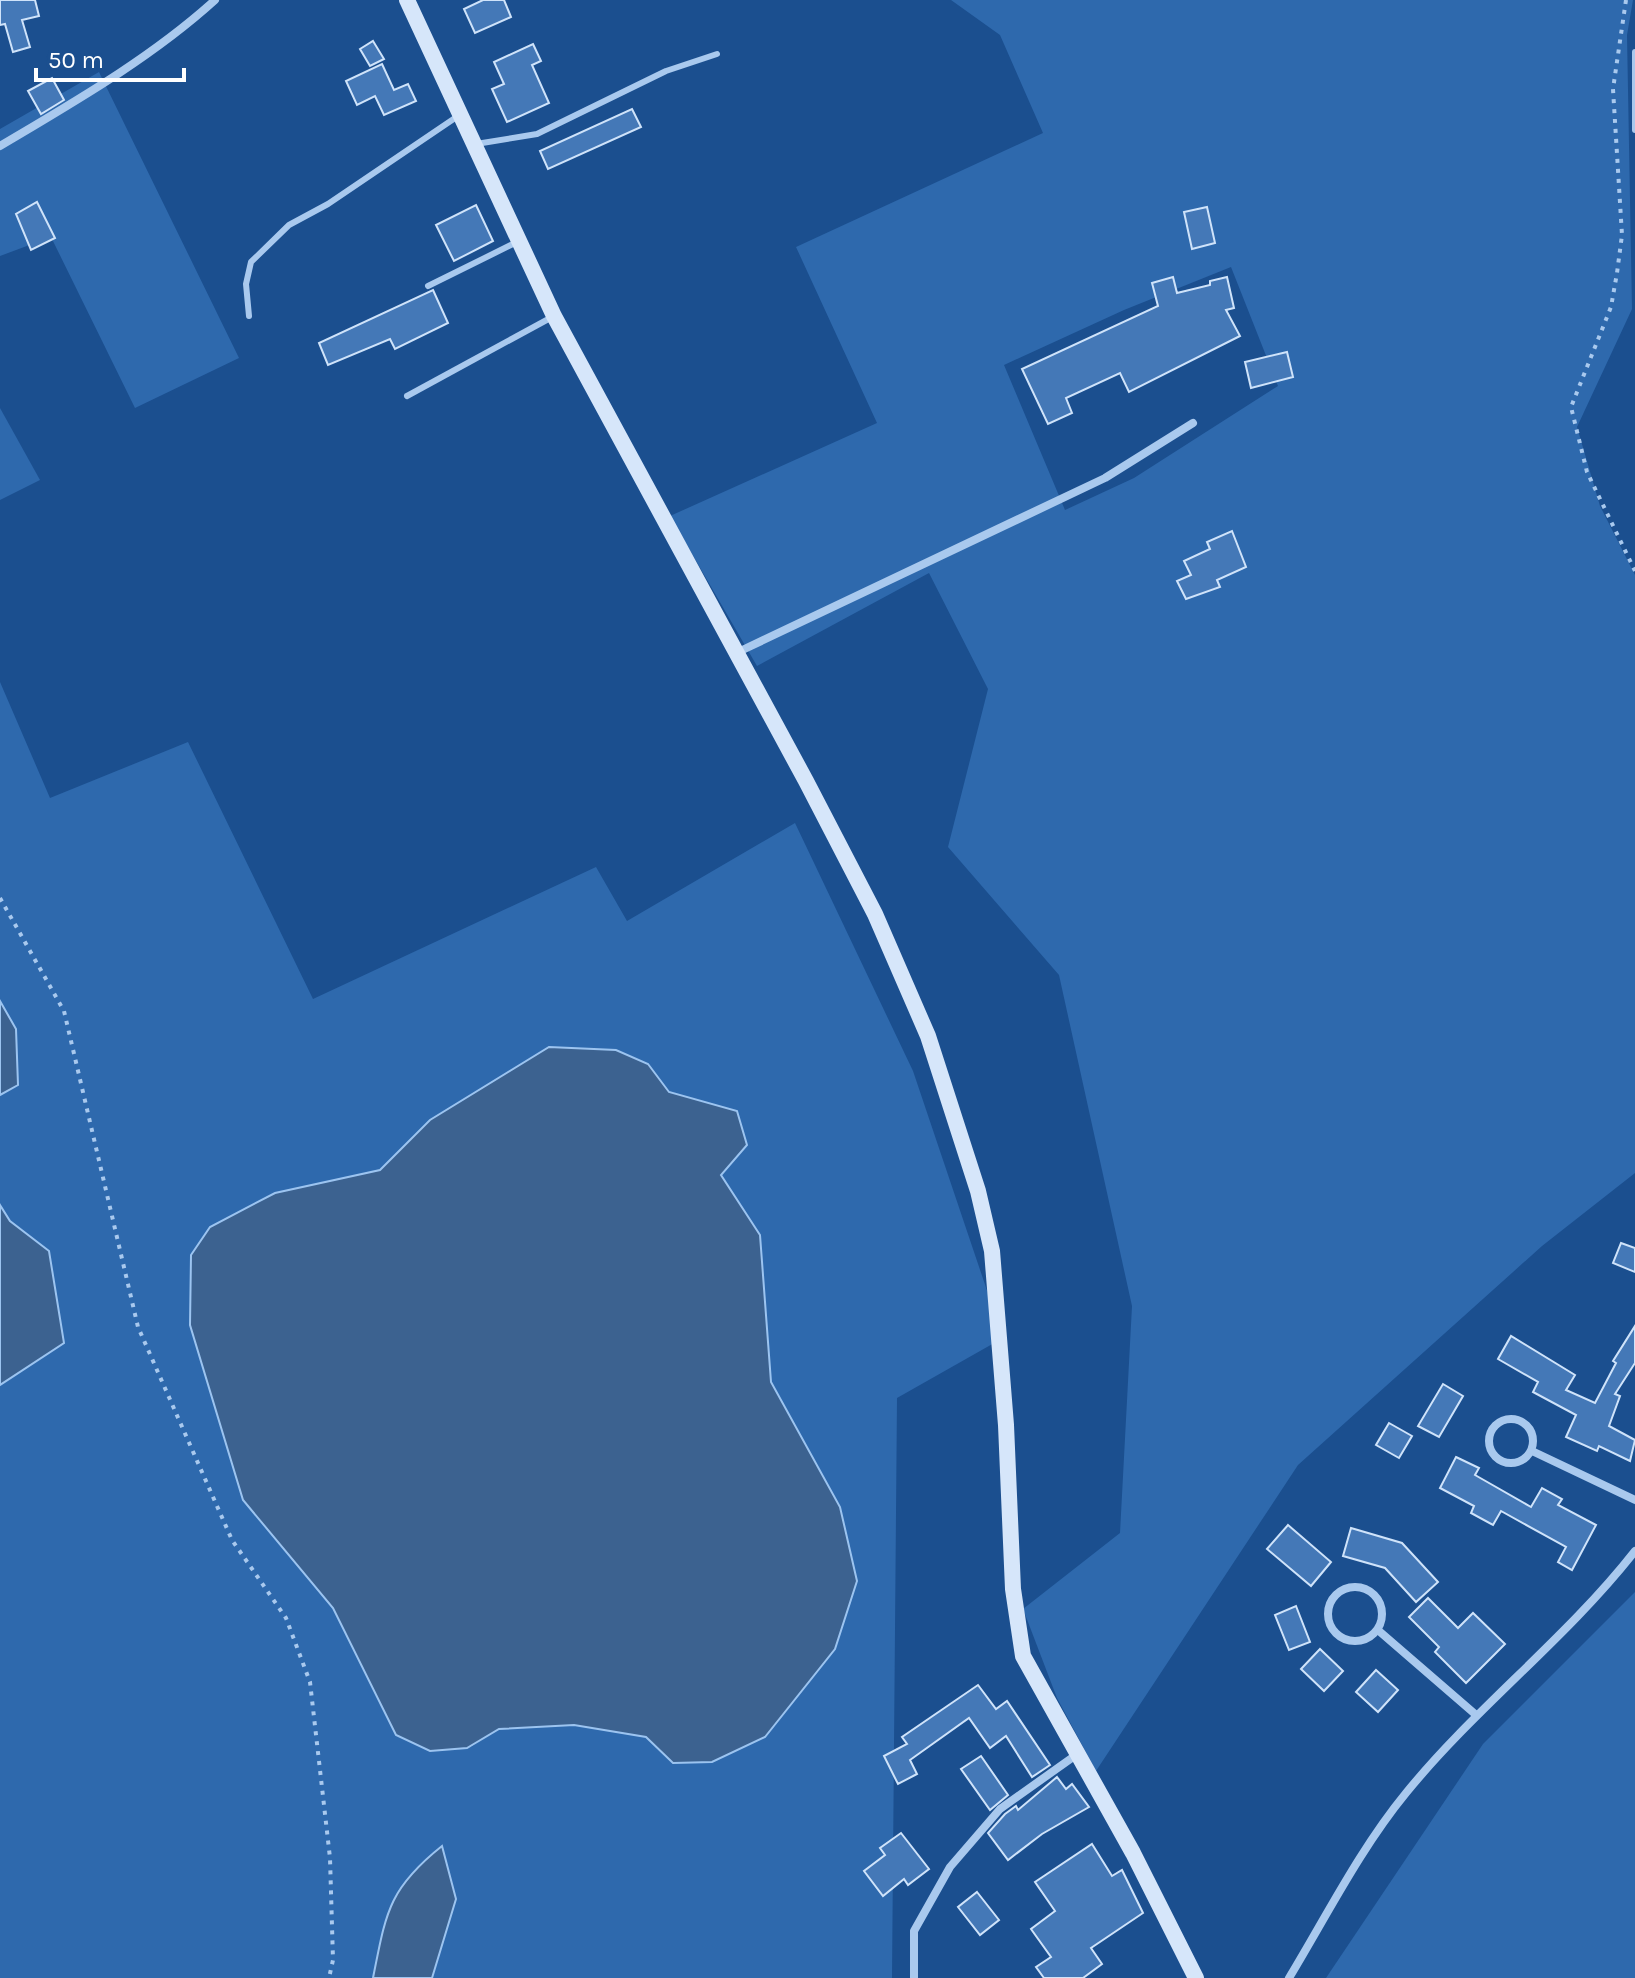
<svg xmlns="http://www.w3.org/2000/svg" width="1635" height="1978" font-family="Karla,sans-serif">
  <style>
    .green { fill: #2e69ad; fill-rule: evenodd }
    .water { fill: #3c6290; stroke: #9cc4f0; stroke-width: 2 }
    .building { fill: #4478b7; stroke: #cfe3fa; stroke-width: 2 }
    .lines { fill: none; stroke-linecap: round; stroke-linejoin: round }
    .path { stroke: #a9c9ee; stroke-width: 4; stroke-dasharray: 4 6; stroke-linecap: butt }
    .service { stroke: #a9c9ee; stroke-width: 6 }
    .minor { stroke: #a9c9ee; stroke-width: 8 }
    .secondary { stroke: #d6e6fa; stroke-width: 16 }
  </style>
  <rect width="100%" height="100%" fill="#1b4f8f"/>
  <!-- green -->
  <g class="green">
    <path d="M 951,0 L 1633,0 L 1627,35 L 1632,309 L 1577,427 L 1600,506 L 1635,575 L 1635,1173 L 1542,1246 L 1298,1465 L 1096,1771 L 1057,1698 L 1023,1609 L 1120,1533 L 1132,1306 L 1059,975 L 948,847 L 988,689 L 929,573 L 757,666 L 670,516 L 877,423 L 796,247 L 1043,133 L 1000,35 ZM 1231,267 L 1278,386 L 1134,478 L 1065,510 L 1004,365 L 1124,310 Z"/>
    <polygon points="99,72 239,358 135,408 51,237 0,256 0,129"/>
    <polygon points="0,408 40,480 0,500"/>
    <path d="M 0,682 L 50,798 L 188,742 L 313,999 L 596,867 L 627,921 L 795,823 L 913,1071 L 1003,1338 L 897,1398 L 892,1978 L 0,1978 L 0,1385 L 64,1343 L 49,1251 L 10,1221 L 0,1205 L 0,1095 L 18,1085 L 16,1029 L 0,1001 ZM 648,1064 L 669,1092 L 737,1112 L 721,1175 L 760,1235 L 771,1382 L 840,1507 L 646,1737 L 574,1725 L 499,1729 L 471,1747 L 430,1751 L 396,1734 L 333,1608 L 243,1500 L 275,1193 L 380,1170 Z"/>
    <polygon points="1635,1592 1635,1978 1326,1978 1483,1744"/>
  </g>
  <!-- water -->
  <g class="water">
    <polygon points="0,1001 16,1029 18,1085 0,1095"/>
    <polygon points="549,1047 616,1050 648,1064 669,1092 737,1111 747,1145 721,1175 760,1235 771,1382 840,1507 857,1581 835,1649 765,1737 712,1762 673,1763 646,1737 574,1725 499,1729 467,1748 430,1751 396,1735 333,1608 243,1500 190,1325 191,1255 210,1227 275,1193 380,1170 430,1120"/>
    <polygon points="0,1205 10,1221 49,1251 64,1343 0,1385"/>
    <path d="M 442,1846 L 456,1899 L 432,1978 L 373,1978 C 386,1913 388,1889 442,1846 Z"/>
  </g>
  <!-- building -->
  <g class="building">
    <polygon points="0,0 35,0 39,16 22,20 30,47 13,52 5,24 0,25"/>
    <polygon points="483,0 504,0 511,17 475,33 464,9"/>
    <polygon points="373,41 384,59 370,66 360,49"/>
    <polygon points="533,44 541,61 532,65 549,103 507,122 492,89 504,84 494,62"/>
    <polygon points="382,64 394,90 408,84 416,101 384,115 375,96 357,105 346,81"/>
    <polygon points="52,78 64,100 41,114 28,91"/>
    <polygon points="632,109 641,127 548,169 540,151"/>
    <polygon points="37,202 55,238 31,250 16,214"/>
    <polygon points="476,205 493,241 454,261 436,225"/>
    <polygon points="1207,207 1215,243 1192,249 1184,212"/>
    <polygon points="1173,277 1177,293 1210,285 1210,281 1227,277 1234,308 1226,310 1240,336 1129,392 1120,373 1066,398 1072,413 1048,424 1022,369 1158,306 1152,283"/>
    <polygon points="433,290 448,323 395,349 390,339 328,365 319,343"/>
    <polygon points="1287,352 1293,377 1251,388 1245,362"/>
    <polygon points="1232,531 1246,567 1217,580 1220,587 1186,599 1177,581 1191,575 1184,561 1210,549 1207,542"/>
    <polygon points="1621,1243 1635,1248 1635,1272 1613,1263"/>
    <polygon points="1635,1326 1635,1363 1615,1394 1620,1396 1609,1426 1635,1440 1630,1461 1599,1446 1597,1451 1566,1437 1576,1415 1533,1392 1538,1382 1498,1359 1511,1336 1575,1375 1566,1390 1595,1403 1616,1363 1613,1361"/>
    <polygon points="1443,1384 1463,1396 1439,1437 1418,1426"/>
    <polygon points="1389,1423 1412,1436 1399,1458 1376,1445"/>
    <polygon points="1456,1457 1479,1468 1475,1475 1531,1507 1542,1488 1562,1499 1558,1505 1596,1525 1572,1570 1558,1562 1566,1547 1501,1511 1493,1525 1471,1513 1474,1506 1440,1488"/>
    <polygon points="1288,1525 1331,1562 1311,1586 1267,1549"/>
    <polygon points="1351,1528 1402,1543 1438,1582 1416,1602 1385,1568 1343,1556"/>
    <polygon points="1428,1598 1458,1628 1473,1613 1505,1644 1466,1683 1435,1652 1439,1647 1409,1617"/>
    <polygon points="1296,1606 1310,1642 1289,1650 1275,1615"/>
    <polygon points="1320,1649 1343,1671 1324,1691 1301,1669"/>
    <polygon points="1376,1670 1398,1690 1378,1712 1356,1692"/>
    <polygon points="978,1685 996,1709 1007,1701 1050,1765 1032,1777 1006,1736 990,1748 969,1718 910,1760 917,1774 898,1784 884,1756 907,1744 902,1737"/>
    <polygon points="981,1756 1008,1795 990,1810 961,1769"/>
    <polygon points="1057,1777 1066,1789 1072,1784 1089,1807 1042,1834 1008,1860 988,1833 1005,1814 1016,1806 1018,1810"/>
    <polygon points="901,1833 929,1869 908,1885 904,1879 883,1896 864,1871 885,1855 880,1848"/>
    <polygon points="1092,1844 1112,1876 1122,1870 1143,1913 1091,1948 1102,1964 1083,1978 1044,1978 1036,1967 1051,1957 1031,1929 1055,1911 1035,1882"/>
    <polygon points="977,1892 999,1920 980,1935 958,1907"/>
  </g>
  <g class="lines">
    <!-- path -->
    <g class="path">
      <polyline points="1626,0 1613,89 1622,235 1617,273 1611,307 1571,407 1587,472 1635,571"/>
      <polyline points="0,898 64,1011 138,1327 232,1540 286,1618 310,1682 330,1858 333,1960 329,1978"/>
    </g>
    <!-- service -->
    <g class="service">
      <polyline points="1635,52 1635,130"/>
      <polyline points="476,144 537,134 666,71 717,54"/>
      <polyline points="428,286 517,242"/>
      <polyline points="249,316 246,284 251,262 289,225 328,204 458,116"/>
      <polyline points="407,396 554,316"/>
    </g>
    <!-- minor -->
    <g class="minor">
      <path d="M 0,146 C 74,102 151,58 215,0"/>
      <polyline points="736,653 1105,478 1193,423"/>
      <circle cx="1511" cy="1441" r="22"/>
      <polyline points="1532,1451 1635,1500"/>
      <circle cx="1355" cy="1614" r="27"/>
      <polyline points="1379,1631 1475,1714"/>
      <polyline points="914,1978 914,1931 950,1867 1000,1809 1076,1755"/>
      <path d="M 1289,1978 C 1326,1917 1360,1849 1406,1793 C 1476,1707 1566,1639 1635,1551"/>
    </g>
    <!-- secondary -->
    <polyline class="secondary" points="407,0 554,316 806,781 875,914 928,1036 978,1191 992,1251 1006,1425 1013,1589 1023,1656 1133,1853 1196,1978"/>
  </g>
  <!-- scale -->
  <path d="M36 68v12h148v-12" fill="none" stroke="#ffffff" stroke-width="4"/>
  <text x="48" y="68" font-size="24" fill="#ffffff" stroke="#1b4f8f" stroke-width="6" paint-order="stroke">50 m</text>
</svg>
